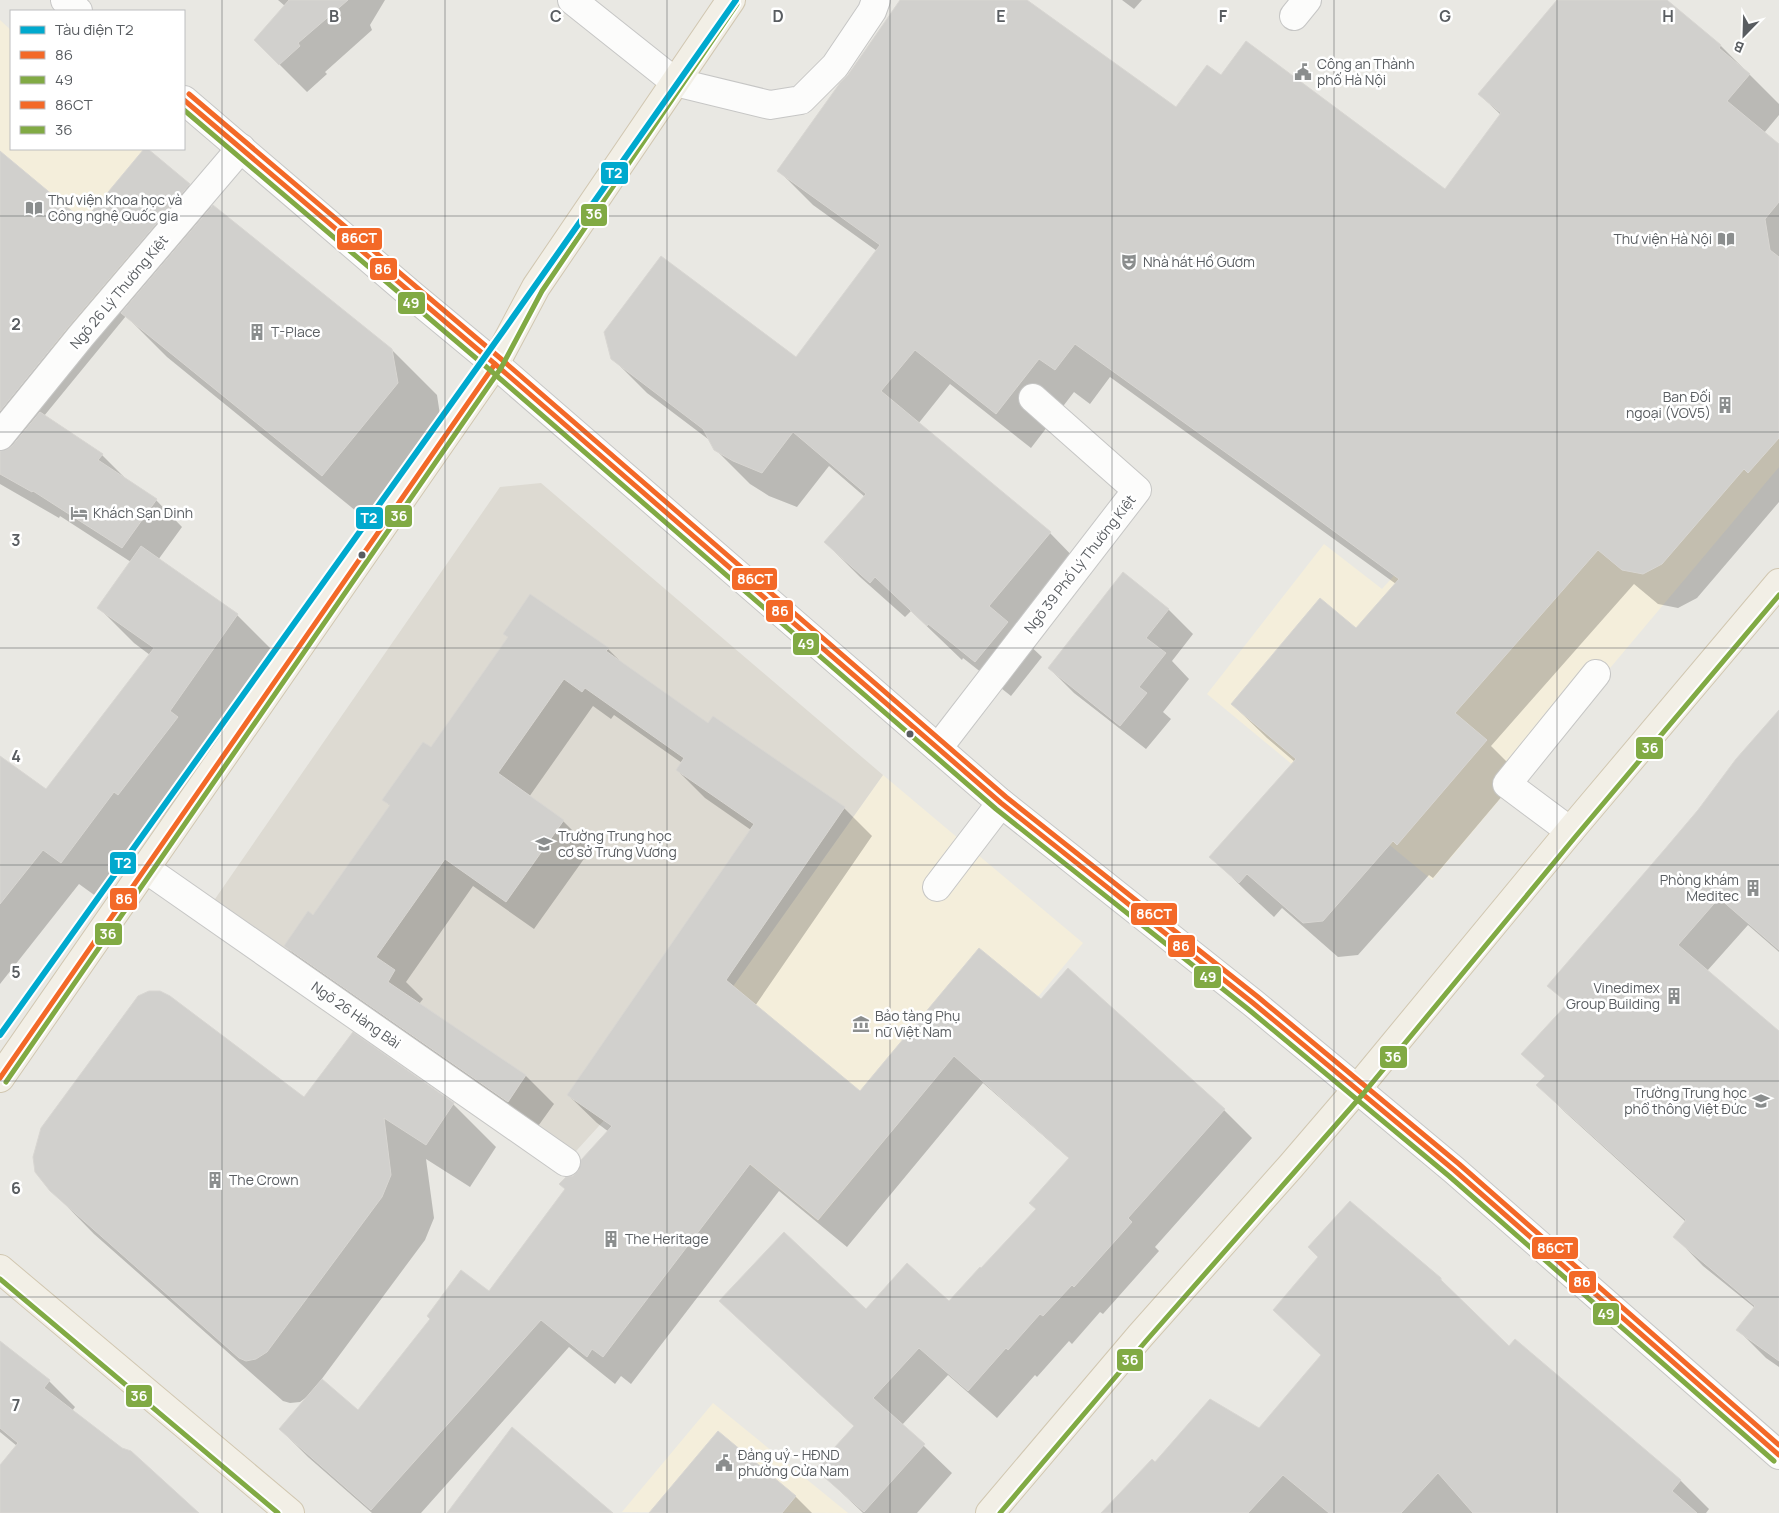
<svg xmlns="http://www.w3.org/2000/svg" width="1779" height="1513" font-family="Manrope,sans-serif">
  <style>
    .commercial { fill: #f4eedb }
    .education { fill: #dddad2 }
    .shadow { fill: #0003 }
    .building { fill: #d1d0cd; stroke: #d8d6d2 }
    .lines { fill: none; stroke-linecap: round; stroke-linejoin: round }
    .minor-casing { stroke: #c6c6c5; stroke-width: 30 }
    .major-casing { stroke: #d1c7b1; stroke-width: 30 }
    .minor { stroke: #fcfcfb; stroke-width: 28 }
    .major { stroke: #f2efe6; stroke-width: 28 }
    .bus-1-casing { stroke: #fff; stroke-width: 9 }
    .bus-2-casing { stroke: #fff; stroke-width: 9 }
    .bus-3-casing { stroke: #fff; stroke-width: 9 }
    .bus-4-casing { stroke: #fff; stroke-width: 9 }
    .bus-1 { stroke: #f36928; stroke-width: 5 }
    .bus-2 { stroke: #81aa44; stroke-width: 5 }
    .bus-3 { stroke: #f36928; stroke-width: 5 }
    .bus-4 { stroke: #81aa44; stroke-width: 5 }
    .metro-1-casing { stroke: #fff; stroke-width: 10 }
    .metro-1 { stroke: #00a9ce; stroke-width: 6 }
    .grid { fill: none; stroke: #595d61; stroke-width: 1; stroke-opacity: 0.55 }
    .bus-dot { fill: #595d61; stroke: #fff; stroke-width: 2 }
    .labels { text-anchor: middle; stroke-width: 5; stroke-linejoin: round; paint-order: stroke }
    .poi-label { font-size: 14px; fill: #595d61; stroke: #fff; text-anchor: start }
    .street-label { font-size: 14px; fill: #595d61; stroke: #fff }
    .grid-label { font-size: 16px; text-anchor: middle; font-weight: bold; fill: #595d61; stroke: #fff; stroke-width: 5; stroke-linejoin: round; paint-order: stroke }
    .line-badge { stroke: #fff; stroke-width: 2 }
    .badge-label { font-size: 14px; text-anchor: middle; font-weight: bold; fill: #fff }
  </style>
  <rect width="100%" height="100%" fill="#e9e8e3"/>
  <!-- commercial -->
  <g class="commercial">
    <polygon points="0,20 11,30 11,149 144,149 90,214 140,256 58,355 0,307"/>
    <polygon points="1668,268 1779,362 1779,467 1432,880 1207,694 1324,544 1382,589"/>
    <polygon points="883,775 1083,943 978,1069 957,1052 818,1221 659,1090"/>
    <polygon points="713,1403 848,1513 622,1512"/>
  </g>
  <!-- education -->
  <polygon class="education" points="541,483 883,775 631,1130 608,1116 567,1161 206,912 500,487"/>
  <!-- shadow -->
  <g class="shadow">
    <polygon points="278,0 385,0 370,25 372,30 325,72 327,74 307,92 255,40 285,6"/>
    <polygon points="903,0 1025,0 1176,109 1221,77 1446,191 1501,115 1479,94 1558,0 1665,0 1721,46 1779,104 1779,115 1764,133 1779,146 1779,502 1697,598 1678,608 1658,604 1634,584 1491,746 1520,775 1433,878 1429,875 1358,955 1338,957 1282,908 1274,917 1246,891 1211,857 1295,762 1267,738 1232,704 1356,630 1396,584 1110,377 1090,404 1074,392 1031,448 950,384 918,424 1050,533 1084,568 1024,640 1042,657 1011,696 963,658 962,660 911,611 905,617 860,577 825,542 865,497 829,466 797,507 769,496 750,484 715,449 712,442 647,393 612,358 796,359 877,251 813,205 778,170"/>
    <polygon points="1122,0 1142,0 1134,9"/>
    <polygon points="146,149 189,185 212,208 392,350 437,395 442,428 367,520 167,357 126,316 44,416 102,455 128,481 156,500 182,527 158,560 237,615 272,650 205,746 213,753 153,829 149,826 97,897 79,884 0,984 0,758 46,791 150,655 134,643 99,608 131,562 60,516 59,518 0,484 0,152 84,222"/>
    <polygon points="1124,574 1169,610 1193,634 1172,661 1189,679 1163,712 1171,719 1146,749 1074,693 1049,668"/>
    <polygon points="530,596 608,649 625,666 709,725 844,808 872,836 755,1006 861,1093 1041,1001 1068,970 1224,1110 1252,1138 1155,1247 1159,1251 1103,1314 1100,1312 1072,1344 1069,1341 1037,1377 1035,1375 997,1418 948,1375 902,1425 952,1473 917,1513 863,1513 817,1469 855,1427 749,1328 866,1311 949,1303 981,1270 1037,1209 1070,1159 983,1083 847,1247 779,1191 631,1384 621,1376 615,1384 569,1347 421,1513 372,1513 308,1457 280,1429 308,1396 300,1402 290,1403 283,1401 94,1234 51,1190 305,1099 453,1104 496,1147 470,1187 426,1159 434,1218 425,1240 321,1380 358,1412 489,1293 609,1132 597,1123 568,1095 751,830 705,798 677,770 682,763 614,715 611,719 593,706 529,797 563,821 591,849 534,929 473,886 406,982 423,999 419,1004 526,1076 554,1104 536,1129 313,974 285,946 313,917 390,806 384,799 431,749 509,638 504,633"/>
    <polygon points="1779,713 1779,952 1748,925 1707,971 1779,1033 1779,1367 1766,1358 1738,1330 1755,1308 1703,1266 1675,1237 1686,1222 1566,1113 1538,1085 1546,1077 1523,1054 1568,1004 1549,986 1699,811"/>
    <polygon points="1440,1279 1509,1348 1515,1341 1681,1481 1709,1509 1706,1513 1114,1513 1155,1464 1260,1430 1322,1356 1275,1310"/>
    <polygon points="4,1346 49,1381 75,1407 72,1411 197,1513 0,1513 0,1467 17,1446 0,1432 0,1351"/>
    <polygon points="795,1496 812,1513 651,1513"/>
  </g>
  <!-- building -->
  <g class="building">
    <polygon points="289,0 348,0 298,43 300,46 279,65 254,40"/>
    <polygon points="900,0 1027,0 1176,107 1207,65 1221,75 1246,41 1445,189 1501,113 1478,94 1557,0 1667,0 1721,45 1719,48 1750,74 1727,101 1779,144 1779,202 1765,219 1770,250 1779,257 1779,438 1748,473 1744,469 1662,564 1643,574 1622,570 1598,550 1455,713 1487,740 1397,845 1393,841 1323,921 1303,923 1247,874 1239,883 1209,857 1296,759 1231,704 1320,598 1356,628 1399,579 1289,498 1075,344 1055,370 1039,359 996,414 915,350 881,391 1051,532 989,606 1008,622 975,662 928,624 927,626 875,577 870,583 824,542 866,494 793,432 762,473 733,461 714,450 703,429 611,359 604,332 661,256 796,357 880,245 777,171 840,83 848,75"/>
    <polygon points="144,149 148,149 190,184 69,326 0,411 0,151 84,221"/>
    <polygon points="213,205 392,349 398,383 322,476 121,313"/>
    <polygon points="40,412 103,454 98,460 157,499 122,548 33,491 32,492 0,474 0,451 6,450 12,446"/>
    <polygon points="141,546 238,614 170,711 178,717 118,795 114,792 61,863 43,850 0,904 0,756 46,789 154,648 97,608"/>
    <polygon points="1123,572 1169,609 1146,638 1166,653 1139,687 1147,693 1120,726 1048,668"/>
    <polygon points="530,594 609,648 606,651 708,723 713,716 845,807 726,980 860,1091 979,948 1041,999 1068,968 1225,1109 1128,1218 1132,1222 1074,1287 1072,1285 1043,1316 1040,1314 1008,1350 1006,1348 968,1391 919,1348 873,1398 925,1444 864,1512 815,1469 854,1426 719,1301 784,1232 866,1309 907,1263 949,1301 980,1267 981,1268 1036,1209 1029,1203 1069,1158 954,1056 818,1220 750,1164 603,1357 592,1349 587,1357 541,1320 371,1510 279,1429 322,1379 358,1410 430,1319 427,1316 461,1270 489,1291 565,1189 559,1184 566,1177 573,1176 578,1171 581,1160 612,1126 567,1095 754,824 676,770 684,758 585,688 582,692 564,679 498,773 564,820 506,902 445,859 376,957 395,970 388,982 526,1075 508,1102 284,946 308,911 313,915 390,805 382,800 423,742 431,747 508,637 503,634"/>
    <polygon points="1779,710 1779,950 1719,898 1678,945 1779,1031 1779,1361 1736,1330 1755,1306 1673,1237 1686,1220 1536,1085 1545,1076 1521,1054 1568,1003 1547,986 1665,849 1698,810 1736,759"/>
    <polygon points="149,991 160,991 170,996 304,1097 353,1032 454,1103 426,1145 384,1118 391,1175 382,1197 267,1352 256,1359 246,1361 239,1358 50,1191 35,1172 33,1157 41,1128 138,996"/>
    <polygon points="1350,1201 1441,1278 1441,1280 1509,1346 1515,1339 1681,1480 1672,1491 1697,1513 1473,1513 1438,1473 1401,1513 1329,1513 1283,1475 1248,1513 1101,1513 1152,1459 1155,1462 1210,1399 1259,1428 1321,1355 1273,1310 1318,1257 1308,1247"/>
    <polygon points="0,1341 50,1380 44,1388 122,1448 131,1451 199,1513 0,1513 0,1465 18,1443 0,1428"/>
    <polygon points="512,1427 613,1513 447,1513"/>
    <polygon points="718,1431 796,1496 782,1513 649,1513"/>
  </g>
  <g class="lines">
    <!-- minor casing -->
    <g class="minor-casing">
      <g id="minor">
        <polyline points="65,0 78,11"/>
        <polyline points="572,0 675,82 770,105 801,100 835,66 872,11 876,0"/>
        <polyline points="1294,16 1307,0"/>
        <polyline points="184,100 413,296 495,364 1001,803 1253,1003 1357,1089 1454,1170 1779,1455"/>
        <polyline points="0,436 81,336 241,148"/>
        <polyline points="938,748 1137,490 1033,398"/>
        <polyline points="1570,831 1507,784 1596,674"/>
        <polyline points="146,869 566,1162"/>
        <polyline points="937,887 1001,803"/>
      </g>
    </g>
    <!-- major casing -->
    <g class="major-casing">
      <g id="major">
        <polyline points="0,1078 495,364 536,287 731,0"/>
        <polyline points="0,1269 290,1513"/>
        <polyline points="990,1513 1140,1336 1291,1166 1357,1089 1570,831 1779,583"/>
      </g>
    </g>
    <!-- minor -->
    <use href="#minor" class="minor"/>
    <!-- major -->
    <use href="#major" class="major"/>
    <!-- bus-1 casing -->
    <g class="bus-1-casing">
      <g id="bus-1">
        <polyline points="184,100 495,364 1001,803 1253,1003 1454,1170 1779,1455"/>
        <polyline points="0,1078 495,364"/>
      </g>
    </g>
    <!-- bus-2 casing -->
    <g class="bus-2-casing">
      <polyline id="bus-2" points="184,110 490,370 996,809 1248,1009 1449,1176 1774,1461"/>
    </g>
    <!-- bus-3 casing -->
    <g class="bus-3-casing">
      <polyline id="bus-3" points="189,94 500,358 1006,797 1258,997 1459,1164 1779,1445"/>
    </g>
    <!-- bus-4 casing -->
    <g class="bus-4-casing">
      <g id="bus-4">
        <polyline points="6,1082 501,368 542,291 737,4"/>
        <polyline points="0,1279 278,1513"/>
        <polyline points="1000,1513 1146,1341 1363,1094 1576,836 1779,595"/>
      </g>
    </g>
    <!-- bus-1 -->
    <use href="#bus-1" class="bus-1"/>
    <!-- bus-2 -->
    <use href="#bus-2" class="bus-2"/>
    <!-- bus-3 -->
    <use href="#bus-3" class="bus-3"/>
    <!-- bus-4 -->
    <use href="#bus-4" class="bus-4"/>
    <!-- metro-1 casing -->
    <g class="metro-1-casing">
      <polyline id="metro-1" points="0,1035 504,330 736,0"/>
    </g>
    <!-- metro-1 -->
    <use href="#metro-1" class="metro-1"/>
  </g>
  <!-- grid -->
  <path class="grid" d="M 222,0 L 222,1513M 445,0 L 445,1513M 667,0 L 667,1513M 890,0 L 890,1513M 1112,0 L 1112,1513M 1334,0 L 1334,1513M 1557,0 L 1557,1513M 0,216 L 1779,216M 0,432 L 1779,432M 0,648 L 1779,648M 0,865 L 1779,865M 0,1081 L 1779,1081M 0,1297 L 1779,1297"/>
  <!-- icons -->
  <defs>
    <g id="civic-bare" transform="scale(1.35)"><path d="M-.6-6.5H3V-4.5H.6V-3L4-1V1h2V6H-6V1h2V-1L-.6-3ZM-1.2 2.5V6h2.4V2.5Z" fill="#8b8e8e" stroke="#fff" stroke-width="2.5" paint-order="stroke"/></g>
    <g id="library-bare" transform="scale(1.35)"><path d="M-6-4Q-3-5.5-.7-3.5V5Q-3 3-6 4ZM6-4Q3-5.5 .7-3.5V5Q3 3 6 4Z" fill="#8b8e8e" stroke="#fff" stroke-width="2.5" paint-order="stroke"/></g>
    <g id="theatre-bare" transform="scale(1.35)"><path d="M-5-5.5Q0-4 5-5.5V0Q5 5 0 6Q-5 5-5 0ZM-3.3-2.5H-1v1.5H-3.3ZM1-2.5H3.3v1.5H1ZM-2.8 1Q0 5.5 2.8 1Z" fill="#8b8e8e" stroke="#fff" stroke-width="2.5" paint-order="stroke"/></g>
    <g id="building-bare" transform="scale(1.35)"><path d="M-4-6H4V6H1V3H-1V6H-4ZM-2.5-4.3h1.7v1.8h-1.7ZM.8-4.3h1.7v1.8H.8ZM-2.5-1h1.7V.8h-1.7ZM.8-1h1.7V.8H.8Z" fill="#8b8e8e" stroke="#fff" stroke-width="2.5" paint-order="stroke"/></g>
    <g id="hotel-bare" transform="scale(1.35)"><path d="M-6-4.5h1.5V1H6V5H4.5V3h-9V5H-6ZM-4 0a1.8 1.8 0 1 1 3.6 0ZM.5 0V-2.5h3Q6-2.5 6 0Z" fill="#8b8e8e" stroke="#fff" stroke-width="2.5" paint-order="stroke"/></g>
    <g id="school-bare" transform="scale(1.35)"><path d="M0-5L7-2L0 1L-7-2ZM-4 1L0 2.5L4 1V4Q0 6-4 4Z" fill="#8b8e8e" stroke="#fff" stroke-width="2.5" paint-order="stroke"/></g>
    <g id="museum-bare" transform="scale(1.35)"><path d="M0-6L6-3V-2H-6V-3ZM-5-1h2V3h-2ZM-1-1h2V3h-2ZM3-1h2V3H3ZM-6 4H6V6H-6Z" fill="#8b8e8e" stroke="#fff" stroke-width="2.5" paint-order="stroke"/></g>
  </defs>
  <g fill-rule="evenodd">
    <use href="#civic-bare" x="1303" y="72"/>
    <use href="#library-bare" x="34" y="208"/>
    <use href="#library-bare" x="1726" y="239"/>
    <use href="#theatre-bare" x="1129" y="262"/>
    <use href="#building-bare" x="257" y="332"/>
    <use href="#building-bare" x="1725" y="405"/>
    <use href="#hotel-bare" x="79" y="513"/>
    <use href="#school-bare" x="544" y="844"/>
    <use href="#building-bare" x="1753" y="888"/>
    <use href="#building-bare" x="1674" y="996"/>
    <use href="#museum-bare" x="861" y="1024"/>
    <use href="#school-bare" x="1761" y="1101"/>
    <use href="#building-bare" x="215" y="1180"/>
    <use href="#building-bare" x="611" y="1239"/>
    <use href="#civic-bare" x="724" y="1463"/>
  </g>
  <!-- markers -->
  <g class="bus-dot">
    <circle cx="362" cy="555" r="4.5"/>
    <circle cx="910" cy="734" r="4.5"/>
  </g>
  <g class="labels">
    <!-- poi labels -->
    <g class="poi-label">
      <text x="1317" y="69">Công an Thành<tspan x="1317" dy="16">phố Hà Nội</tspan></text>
      <text x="48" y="205">Thư viện Khoa học và<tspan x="48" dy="16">Công nghệ Quốc gia</tspan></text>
      <text x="1712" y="244" text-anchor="end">Thư viện Hà Nội</text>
      <text x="1143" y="267">Nhà hát Hồ Gươm</text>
      <text x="271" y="337">T-Place</text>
      <text x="1711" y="402" text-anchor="end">Ban Đối<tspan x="1711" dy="16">ngoại (VOV5)</tspan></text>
      <text x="93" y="518">Khách Sạn Dinh</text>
      <text x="558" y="841">Trường Trung học<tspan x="558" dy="16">cơ sở Trưng Vương</tspan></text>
      <text x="1739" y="885" text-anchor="end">Phòng khám<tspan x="1739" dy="16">Meditec</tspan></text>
      <text x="1660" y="993" text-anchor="end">Vinedimex<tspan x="1660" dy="16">Group Building</tspan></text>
      <text x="875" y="1021">Bảo tàng Phụ<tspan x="875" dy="16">nữ Việt Nam</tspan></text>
      <text x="1747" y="1098" text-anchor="end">Trường Trung học<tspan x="1747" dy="16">phổ thông Việt Đức</tspan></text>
      <text x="229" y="1185">The Crown</text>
      <text x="625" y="1244">The Heritage</text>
      <text x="738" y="1460">Đảng uỷ - HĐND<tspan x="738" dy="16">phường Cửa Nam</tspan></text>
    </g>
    <!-- street labels -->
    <g class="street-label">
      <text transform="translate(119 292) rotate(-50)" y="5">Ngõ 26 Lý Thường Kiệt</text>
      <text transform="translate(1080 564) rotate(-52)" y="5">Ngõ 39 Phố Lý Thường Kiệt</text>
      <text transform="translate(356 1015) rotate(35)" y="5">Ngõ 26 Hàng Bài</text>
    </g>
  </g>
  <g class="grid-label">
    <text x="334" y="22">B</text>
    <text x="556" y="22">C</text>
    <text x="778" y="22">D</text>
    <text x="1001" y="22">E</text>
    <text x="1223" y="22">F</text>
    <text x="1445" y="22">G</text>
    <text x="1668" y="22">H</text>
    <text x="16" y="330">2</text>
    <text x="16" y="546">3</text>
    <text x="16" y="762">4</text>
    <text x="16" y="978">5</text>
    <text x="16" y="1194">6</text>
    <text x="16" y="1411">7</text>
  </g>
  <g class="line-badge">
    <rect x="600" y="161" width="29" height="24" rx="5" fill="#00a9ce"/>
    <rect x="580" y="203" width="28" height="24" rx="5" fill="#81aa44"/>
    <rect x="336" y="227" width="47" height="24" rx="5" fill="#f36928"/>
    <rect x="369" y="257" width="29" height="24" rx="5" fill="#f36928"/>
    <rect x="397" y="291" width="29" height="24" rx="5" fill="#81aa44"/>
    <rect x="384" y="504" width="29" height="24" rx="5" fill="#81aa44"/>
    <rect x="355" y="506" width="29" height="24" rx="5" fill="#00a9ce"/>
    <rect x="731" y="567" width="47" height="24" rx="5" fill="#f36928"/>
    <rect x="765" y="599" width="29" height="24" rx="5" fill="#f36928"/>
    <rect x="792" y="632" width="28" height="24" rx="5" fill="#81aa44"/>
    <rect x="1635" y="736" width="29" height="24" rx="5" fill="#81aa44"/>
    <rect x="109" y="851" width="28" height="24" rx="5" fill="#00a9ce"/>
    <rect x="109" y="887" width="29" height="24" rx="5" fill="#f36928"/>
    <rect x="1130" y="902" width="48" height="24" rx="5" fill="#f36928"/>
    <rect x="94" y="922" width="29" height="24" rx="5" fill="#81aa44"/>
    <rect x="1167" y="934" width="29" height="24" rx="5" fill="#f36928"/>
    <rect x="1193" y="965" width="29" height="24" rx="5" fill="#81aa44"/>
    <rect x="1379" y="1045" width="29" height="24" rx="5" fill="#81aa44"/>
    <rect x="1531" y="1236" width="48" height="24" rx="5" fill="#f36928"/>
    <rect x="1568" y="1270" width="29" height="24" rx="5" fill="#f36928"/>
    <rect x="1592" y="1302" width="28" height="24" rx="5" fill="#81aa44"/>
    <rect x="1116" y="1348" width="28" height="24" rx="5" fill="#81aa44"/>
    <rect x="125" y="1384" width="28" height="24" rx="5" fill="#81aa44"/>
  </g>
  <g class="badge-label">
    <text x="614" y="178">T2</text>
    <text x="594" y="219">36</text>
    <text x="359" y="243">86CT</text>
    <text x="383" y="274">86</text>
    <text x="411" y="308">49</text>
    <text x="399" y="521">36</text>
    <text x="369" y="523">T2</text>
    <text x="755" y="584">86CT</text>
    <text x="780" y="616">86</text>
    <text x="806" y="649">49</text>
    <text x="1650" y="753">36</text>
    <text x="123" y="868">T2</text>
    <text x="124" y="904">86</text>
    <text x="1154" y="919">86CT</text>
    <text x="108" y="939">36</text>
    <text x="1181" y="951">86</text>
    <text x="1208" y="982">49</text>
    <text x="1393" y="1062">36</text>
    <text x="1555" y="1253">86CT</text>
    <text x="1582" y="1287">86</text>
    <text x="1606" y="1319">49</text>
    <text x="1130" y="1365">36</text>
    <text x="139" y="1401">36</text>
  </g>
  <!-- legend -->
  <rect x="10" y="10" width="175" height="140" fill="#ffffff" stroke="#bdbec0"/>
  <rect x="20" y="26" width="25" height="8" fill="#00a9ce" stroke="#bdbec0"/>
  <text x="55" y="35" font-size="15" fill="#595d61">Tàu điện T2</text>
  <rect x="20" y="51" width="25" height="8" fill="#f36928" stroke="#bdbec0"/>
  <text x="55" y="60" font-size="15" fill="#595d61">86</text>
  <rect x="20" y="76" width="25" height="8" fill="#81aa44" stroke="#bdbec0"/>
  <text x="55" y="85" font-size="15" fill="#595d61">49</text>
  <rect x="20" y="101" width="25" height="8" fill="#f36928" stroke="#bdbec0"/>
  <text x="55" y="110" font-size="15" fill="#595d61">86CT</text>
  <rect x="20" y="126" width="25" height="8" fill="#81aa44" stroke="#bdbec0"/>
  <text x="55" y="135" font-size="15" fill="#595d61">36</text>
  <!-- north arrow -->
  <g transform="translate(1744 35) rotate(203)" stroke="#ffffff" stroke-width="4" paint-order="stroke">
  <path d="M0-4L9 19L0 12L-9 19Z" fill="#595d61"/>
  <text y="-8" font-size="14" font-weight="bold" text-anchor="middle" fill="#595d61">B</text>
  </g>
</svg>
